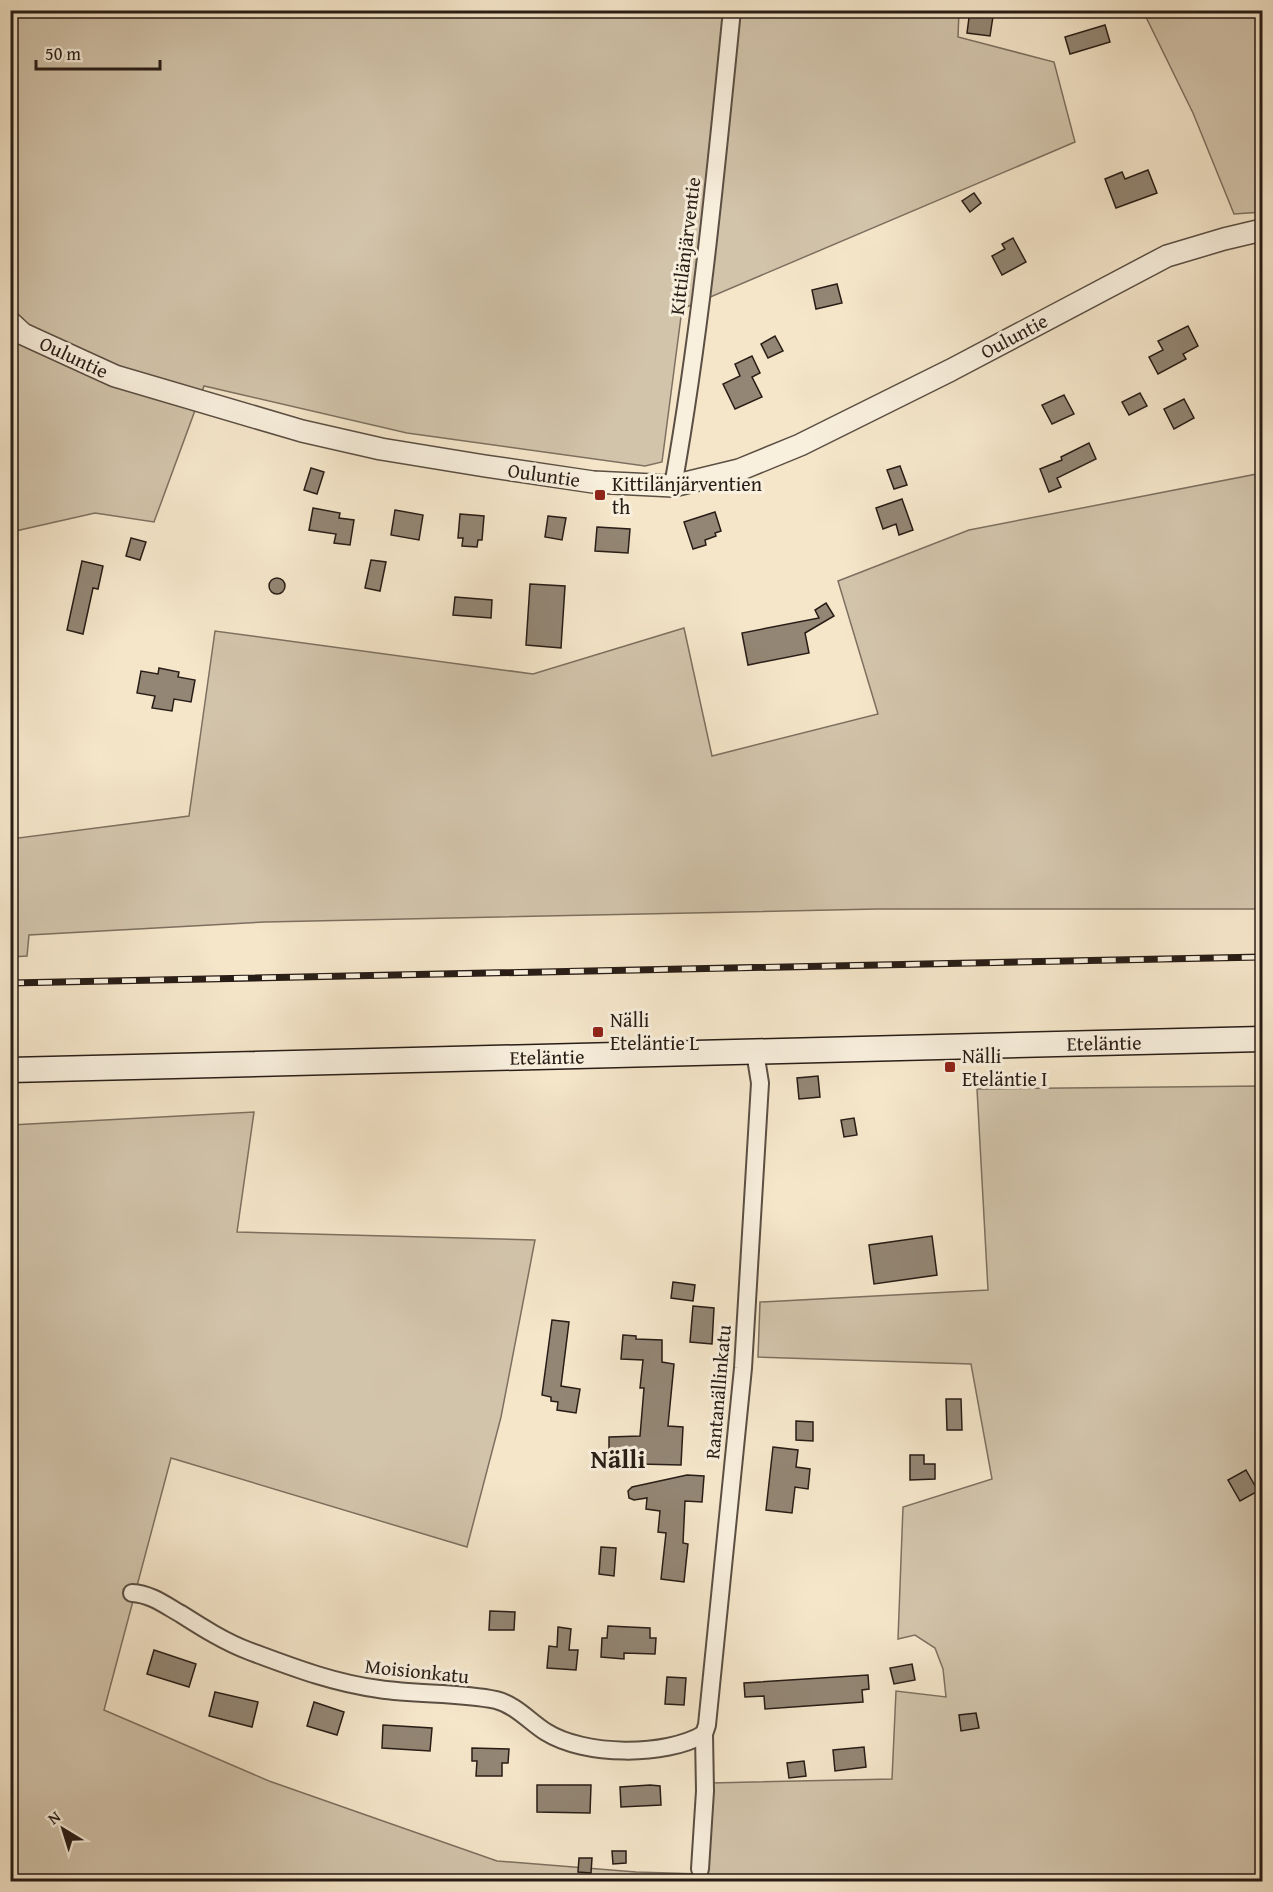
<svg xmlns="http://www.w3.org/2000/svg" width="1273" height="1892" font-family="'Gentium Book Plus',serif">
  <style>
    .green { fill: #d2c4ab; stroke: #7d7060; stroke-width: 1.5 }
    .building { fill: #938674; stroke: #281d16; stroke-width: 1.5 }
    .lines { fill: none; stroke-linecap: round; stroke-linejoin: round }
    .minor-casing { stroke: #5b4f43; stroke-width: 20 }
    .tertiary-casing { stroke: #5b4f43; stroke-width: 24 }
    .secondary-casing { stroke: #281d16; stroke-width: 27 }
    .minor { stroke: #f8efdd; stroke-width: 16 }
    .tertiary { stroke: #f8efdd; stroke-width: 21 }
    .secondary { stroke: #f8efdd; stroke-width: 24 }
    .rail-casing { stroke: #281d16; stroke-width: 7 }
    .rail { stroke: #f8efdd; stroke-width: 4.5; stroke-dasharray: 14; stroke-linecap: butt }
    .poi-dot { fill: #8f2418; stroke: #f8efdd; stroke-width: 2 }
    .labels { text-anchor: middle; stroke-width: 6; stroke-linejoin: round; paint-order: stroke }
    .street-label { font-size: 20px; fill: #281d16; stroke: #f8efdd }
    .poi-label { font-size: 20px; fill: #281d16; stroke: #f8efdd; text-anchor: start }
    .district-label { font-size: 26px; font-weight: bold; fill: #281d16; stroke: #f8efdd }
  </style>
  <rect width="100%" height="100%" fill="#f5e6ca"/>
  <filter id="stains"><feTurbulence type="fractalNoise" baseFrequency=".00333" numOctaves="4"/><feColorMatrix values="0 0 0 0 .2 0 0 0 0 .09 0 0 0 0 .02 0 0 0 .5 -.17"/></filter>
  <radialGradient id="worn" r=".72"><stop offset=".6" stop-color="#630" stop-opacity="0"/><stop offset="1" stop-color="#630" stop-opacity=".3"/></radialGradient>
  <!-- green -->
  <g class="green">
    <polygon points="10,11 959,11 958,37 1054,62 1075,142 682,309 662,462 645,466 407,433 204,386 154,522 95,513 11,532"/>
    <polygon points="1143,11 1262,11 1262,212 1234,214 1193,113"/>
    <polygon points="1262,473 1262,909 877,909 265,922 29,935 27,956 11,957 11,837 11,839 189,816 215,631 533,674 684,628 712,756 878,714 838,581 969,530"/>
    <polygon points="1262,1086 1262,1881 11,1882 11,1125 254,1112 237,1232 535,1240 501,1417 467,1547 171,1458 104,1710 269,1781 497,1861 636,1872 701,1874 711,1783 892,1779 896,1691 946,1697 943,1669 935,1648 915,1635 898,1639 903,1507 992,1479 971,1364 758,1357 760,1302 988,1290 977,1089"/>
  </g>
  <!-- building -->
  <g class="building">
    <polygon points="970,10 994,10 990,36 967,33"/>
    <polygon points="1105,25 1110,42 1070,54 1065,37"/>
    <polygon points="1148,170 1157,193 1116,208 1105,179 1122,172 1125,179"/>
    <polygon points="974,193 981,203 970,212 962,201"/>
    <polygon points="1013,238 1026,262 1002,275 992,256 1005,249 1002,244"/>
    <polygon points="837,284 842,303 816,309 812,290"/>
    <polygon points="1188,326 1198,346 1183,354 1186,359 1158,374 1149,357 1163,350 1158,341"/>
    <polygon points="775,336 783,351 768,358 761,344"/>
    <polygon points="752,356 760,373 752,377 762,397 735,409 723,384 740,376 735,364"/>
    <polygon points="1140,393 1147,406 1129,415 1122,402"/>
    <polygon points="1064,395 1074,414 1052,424 1042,405"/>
    <polygon points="1184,399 1194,418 1174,429 1164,409"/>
    <polygon points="1089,443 1096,459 1057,478 1061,487 1049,492 1040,469 1062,460 1061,457"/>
    <polygon points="900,466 907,485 894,489 887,470"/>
    <polygon points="311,468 324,472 317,494 304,490"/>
    <polygon points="902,499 913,530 899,535 896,524 883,529 876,508"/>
    <polygon points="313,508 340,513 339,518 354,520 350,545 334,543 336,534 309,530"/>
    <polygon points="395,510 423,515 419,540 391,535"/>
    <polygon points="715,512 721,531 715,533 716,536 705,540 706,545 693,549 684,522"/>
    <polygon points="460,514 484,516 482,540 478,540 477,547 462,546 463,538 458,538"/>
    <polygon points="548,516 566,518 562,540 545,537"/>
    <polygon points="597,527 630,529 628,553 595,551"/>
    <polygon points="131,538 146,542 140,560 126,556"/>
    <polygon points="371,560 386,562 380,591 365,588"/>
    <polygon points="82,561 103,566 98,589 93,588 83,634 67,630"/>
    <circle cx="277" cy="586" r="8"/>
    <polygon points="530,584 565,586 561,648 526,645"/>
    <polygon points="455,597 492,600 491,618 453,615"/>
    <polygon points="826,603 834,616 805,633 809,653 748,665 742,633 819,618 815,610"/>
    <polygon points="159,668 179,672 178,677 195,680 191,702 174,699 172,711 152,708 155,696 137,693 141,671 158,674"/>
    <polygon points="818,1076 820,1097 799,1099 797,1078"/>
    <polygon points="854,1118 857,1135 844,1137 841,1120"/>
    <polygon points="932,1236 937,1275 874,1284 869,1245"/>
    <polygon points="673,1282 695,1285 693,1301 671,1298"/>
    <polygon points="693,1306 714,1308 712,1344 690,1342"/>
    <polygon points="552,1320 569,1322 561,1386 580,1389 576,1413 557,1410 558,1402 551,1401 551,1397 542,1395"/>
    <polygon points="623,1335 636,1336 636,1339 662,1340 662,1362 674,1364 668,1426 683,1427 681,1465 639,1464 640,1450 609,1451 609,1437 640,1436 644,1388 640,1388 643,1360 621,1359"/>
    <polygon points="946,1399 961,1399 962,1430 947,1430"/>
    <polygon points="796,1421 813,1422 813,1441 796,1440"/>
    <polygon points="773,1447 798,1450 796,1467 810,1469 808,1489 795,1487 792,1513 766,1510"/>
    <polygon points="910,1455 924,1455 924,1464 935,1464 935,1479 910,1480"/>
    <polygon points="1246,1470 1258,1491 1240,1501 1228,1480"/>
    <polygon points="687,1475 704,1476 702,1502 685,1501 683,1543 688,1544 684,1582 661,1579 666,1533 658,1532 660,1511 646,1509 647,1498 634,1500 629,1498 628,1491 632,1487"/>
    <polygon points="601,1547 616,1548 614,1576 599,1574"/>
    <polygon points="490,1611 515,1612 514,1630 489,1630"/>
    <polygon points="608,1626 650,1628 650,1638 656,1638 655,1654 624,1653 624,1659 601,1657 602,1638 607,1638"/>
    <polygon points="558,1627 571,1629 569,1650 578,1650 576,1670 547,1668 549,1646 557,1647"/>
    <polygon points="154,1650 196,1664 189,1687 147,1674"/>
    <polygon points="912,1664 915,1680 894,1684 890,1668"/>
    <polygon points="868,1675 869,1689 862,1690 863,1702 765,1709 764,1696 745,1697 744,1683"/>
    <polygon points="667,1677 686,1678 684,1705 665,1704"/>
    <polygon points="215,1692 258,1702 252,1727 209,1716"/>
    <polygon points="314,1702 344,1712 337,1735 307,1726"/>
    <polygon points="976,1713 979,1728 961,1731 959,1715"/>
    <polygon points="383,1725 432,1728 430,1751 382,1748"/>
    <polygon points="864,1747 866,1767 835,1771 833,1750"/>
    <polygon points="472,1748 509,1749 508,1763 502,1763 502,1776 476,1776 477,1761 472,1761"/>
    <polygon points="804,1761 806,1776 789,1778 787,1763"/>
    <polygon points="537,1785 591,1785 590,1813 537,1812"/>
    <polygon points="650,1785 660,1786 661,1805 621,1807 620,1787"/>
    <polygon points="612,1851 626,1851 626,1863 613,1864"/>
    <polygon points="579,1858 592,1858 591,1873 578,1872"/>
  </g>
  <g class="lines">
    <!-- minor casing -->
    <g class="minor-casing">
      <g id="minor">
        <path d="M 673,486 C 701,329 716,169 732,10"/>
        <path d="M 132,1593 C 151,1594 165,1605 181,1614 C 203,1628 225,1642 249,1651 C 292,1667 333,1683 379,1689 C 417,1695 459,1692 496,1700 C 516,1705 530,1722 546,1732 C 584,1756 665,1757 704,1734"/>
        <polyline points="700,1869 705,1791 704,1734 707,1725 743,1368 760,1083 755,1052"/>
      </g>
    </g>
    <!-- tertiary casing -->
    <g class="tertiary-casing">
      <polyline id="tertiary" points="10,322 23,334 115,376 302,431 381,449 485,466 593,482 673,486 739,470 800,445 951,370 1167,256 1224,239 1262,230"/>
    </g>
    <!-- secondary casing -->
    <g class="secondary-casing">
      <polyline id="secondary" points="10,1070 1262,1039"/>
    </g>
    <!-- minor -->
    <use href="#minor" class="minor"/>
    <!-- tertiary -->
    <use href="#tertiary" class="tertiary"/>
    <!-- secondary -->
    <use href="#secondary" class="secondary"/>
    <!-- rail casing -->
    <g class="rail-casing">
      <polyline id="rail" points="10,983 1262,957"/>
    </g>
    <!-- rail -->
    <use href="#rail" class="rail"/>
  </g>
  <!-- markers -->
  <g class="poi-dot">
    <rect x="594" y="489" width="12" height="12" rx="3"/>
    <rect x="592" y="1026" width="12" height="12" rx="3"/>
    <rect x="944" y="1061" width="12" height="12" rx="3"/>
  </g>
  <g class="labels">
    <!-- street labels -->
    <g class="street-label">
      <text transform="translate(685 246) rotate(-83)" y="7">Kittilänjärventie</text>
      <text transform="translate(1014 336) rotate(-28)" y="7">Ouluntie</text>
      <text transform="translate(74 357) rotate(25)" y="7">Ouluntie</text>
      <text transform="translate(544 475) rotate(8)" y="7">Ouluntie</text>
      <text transform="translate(1104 1043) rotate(-1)" y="7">Eteläntie</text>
      <text transform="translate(547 1057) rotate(-1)" y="7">Eteläntie</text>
      <text transform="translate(718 1392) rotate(-85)" y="7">Rantanällinkatu</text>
      <text transform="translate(417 1671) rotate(6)" y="7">Moisionkatu</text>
    </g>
    <!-- poi labels -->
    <g class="poi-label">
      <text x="612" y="491">Kittilänjärventien<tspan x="612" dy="23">th</tspan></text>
      <text x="610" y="1027">Nälli<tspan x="610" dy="23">Eteläntie L</tspan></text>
      <text x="962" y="1063">Nälli<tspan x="962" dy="23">Eteläntie I</tspan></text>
    </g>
    <!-- district labels -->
    <g class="district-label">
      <text x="618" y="1468">Nälli</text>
    </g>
  </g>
  <!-- margin -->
  <rect width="1273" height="1892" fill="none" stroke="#f5e6ca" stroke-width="36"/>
  <rect x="12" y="12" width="1249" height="1868" fill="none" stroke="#281d16" stroke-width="3"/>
  <rect x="18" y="18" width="1237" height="1856" fill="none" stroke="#281d16" stroke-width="1.5"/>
  <!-- north arrow -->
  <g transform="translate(63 1829) rotate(322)" stroke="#f8efdd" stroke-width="4.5" paint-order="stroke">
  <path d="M0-4.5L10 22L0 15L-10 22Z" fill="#281d16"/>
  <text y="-9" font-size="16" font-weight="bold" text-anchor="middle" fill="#281d16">N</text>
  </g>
  <!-- scale -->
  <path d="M36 60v9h124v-9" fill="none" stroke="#281d16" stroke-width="3"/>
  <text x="45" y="60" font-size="18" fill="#281d16" stroke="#f8efdd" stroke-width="4.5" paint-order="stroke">50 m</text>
  <rect width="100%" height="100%" filter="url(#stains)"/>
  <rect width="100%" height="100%" fill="url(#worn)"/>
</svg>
